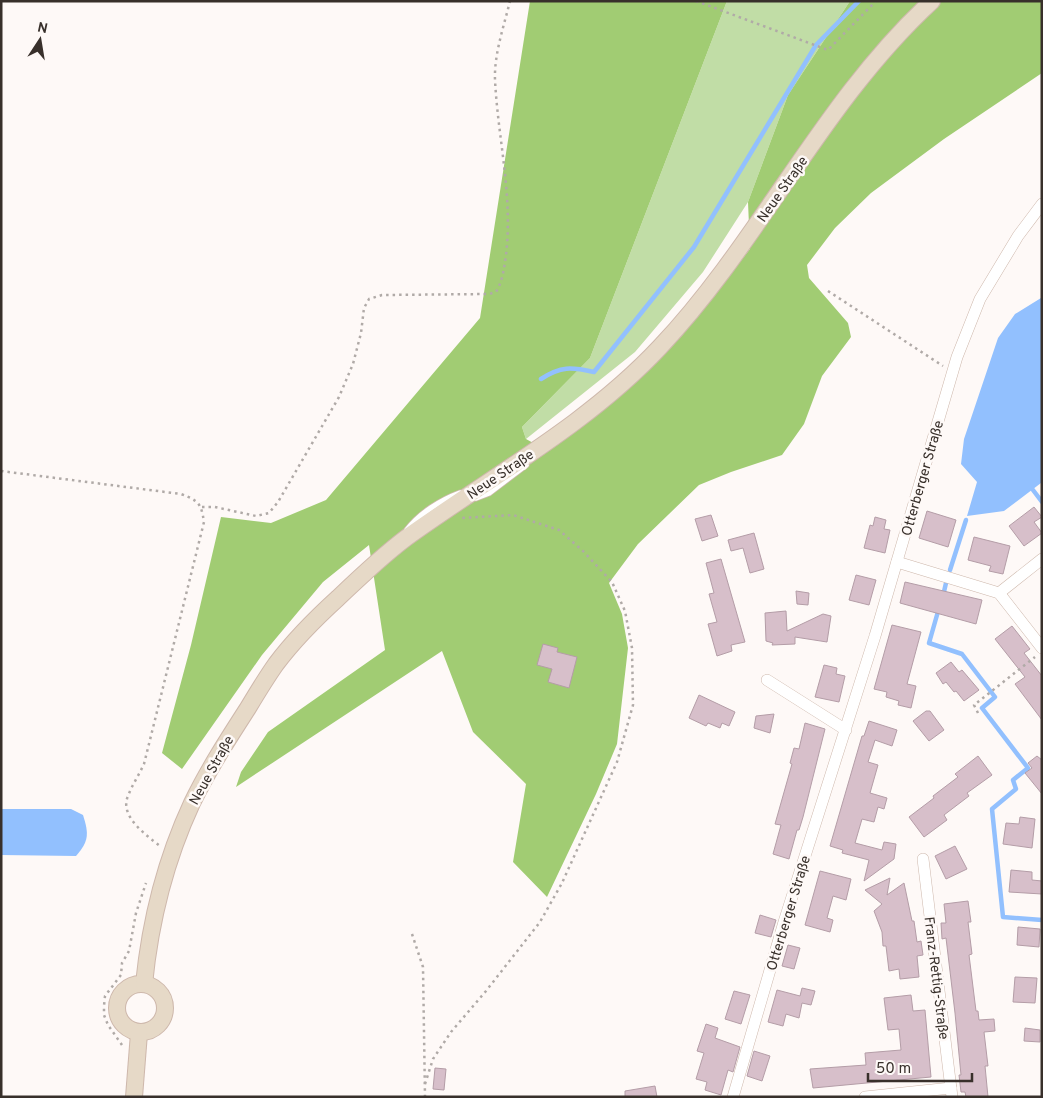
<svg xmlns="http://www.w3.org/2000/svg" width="1043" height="1098" font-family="Overpass,sans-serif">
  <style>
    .green { fill: #c1dda6 }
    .forest { fill: #a1cc73 }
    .water { fill: #92c0fe }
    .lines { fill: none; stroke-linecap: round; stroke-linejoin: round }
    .stream { stroke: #92c0fe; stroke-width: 4.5 }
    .building { fill: #d7bfca; stroke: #b49da7 }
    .service-casing { stroke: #ceb8ac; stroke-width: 7 }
    .minor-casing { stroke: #ceb8ac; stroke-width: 12 }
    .secondary-casing { stroke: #ceb8ac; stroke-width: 18 }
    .path { stroke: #b0aaa7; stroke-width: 2.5; stroke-dasharray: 2.5 4; stroke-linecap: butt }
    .service { stroke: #fff; stroke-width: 5.5 }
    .minor { stroke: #fff; stroke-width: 11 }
    .secondary { stroke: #e6d9c7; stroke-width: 16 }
    .labels { text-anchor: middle; stroke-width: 5; stroke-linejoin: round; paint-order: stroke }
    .street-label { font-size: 14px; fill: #38302b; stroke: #fef9f7 }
  </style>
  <rect width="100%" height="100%" fill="#fef9f7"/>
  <!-- green -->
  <polygon class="green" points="727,1 850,1 788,95 748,202 703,272 635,352 526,439 522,427 590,358"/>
  <!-- forest -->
  <polygon class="forest" points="530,1 727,1 590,358 522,427 526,439 546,450 619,392 682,335 750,249 748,202 788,95 850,1 1042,1 1042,73 944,139 871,193 835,228 807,265 809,278 848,323 851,337 822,376 804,424 782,455 731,472 699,485 638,544 609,583 622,614 628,648 617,744 596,794 547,897 513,862 526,784 473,732 442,651 236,787 241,772 268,732 385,650 369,545 323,582 262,655 182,769 162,753 191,645 221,517 271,523 326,500 480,318"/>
  <!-- water -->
  <g class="water">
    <polygon points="1041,298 1041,483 1004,511 967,516 977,482 961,464 964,439 998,338 1015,314"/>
    <path d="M 1,809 L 71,809 L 83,815 C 89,834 89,841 76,856 L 1,855 Z"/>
  </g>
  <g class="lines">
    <!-- stream -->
    <g class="stream">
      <path d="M 541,379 C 561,366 571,367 594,372 L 694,247 L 816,45 L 859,1"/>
      <polyline points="1033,490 1042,502"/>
      <polyline points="950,570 966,520"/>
      <polyline points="943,596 946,583"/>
      <polyline points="939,608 929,643 962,654 995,697 982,708 1028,768 1013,780 1016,789 992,809 1003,917 1042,920"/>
    </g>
  </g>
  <!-- building -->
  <g class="building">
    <polygon points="1034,507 1042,517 1034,522 1042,533 1024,546 1009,526"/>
    <polygon points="927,511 956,520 948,547 919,538"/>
    <polygon points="711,515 718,536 702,541 695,519"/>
    <polygon points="875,517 886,520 884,529 890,530 885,553 864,548 870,525 873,526"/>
    <polygon points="754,533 764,569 750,573 743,548 731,551 728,540"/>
    <polygon points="974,537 1010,546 1003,574 989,571 991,566 968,560"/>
    <polygon points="721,559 745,642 731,645 732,651 717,656 708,624 717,622 709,594 714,593 706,563"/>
    <polygon points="856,575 876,580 869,605 849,600"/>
    <polygon points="905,582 982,600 976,624 900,603"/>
    <polygon points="796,591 809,593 808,605 797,604"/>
    <polygon points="786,611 787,631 823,614 831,616 827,642 795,637 795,644 772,645 773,643 766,641 765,613"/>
    <polygon points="892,625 921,632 907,684 916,686 911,708 898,705 899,701 886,697 887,692 874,689"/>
    <polygon points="1012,626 1030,649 1024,653 1042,676 1042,720 1015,684 1025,677 995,639"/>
    <polygon points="543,644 558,648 557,652 577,657 569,688 548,682 552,669 537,665"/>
    <polygon points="951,662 959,672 962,670 979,690 964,701 956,691 954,692 946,682 943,684 936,673"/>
    <polygon points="824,665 837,668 836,674 845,676 839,702 815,697"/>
    <polygon points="699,695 735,712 729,726 722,723 720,728 708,723 706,726 689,718"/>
    <polygon points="926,711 930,711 944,730 929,741 913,721"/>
    <polygon points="774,714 770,733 754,728 756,716"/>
    <polygon points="869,721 897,730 892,746 875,740 868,762 878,765 870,793 887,798 884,809 878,807 874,822 862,819 855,843 882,850 884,842 896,844 894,859 864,881 869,860 842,853 843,850 830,846 862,736 864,736"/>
    <polygon points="805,723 825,729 803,817 799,830 797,830 789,859 773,854 781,825 775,824 792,764 790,763 794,748 799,749"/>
    <polygon points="978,756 992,775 967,793 969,796 944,815 947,820 924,837 909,817 934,798 933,796 958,777 955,774"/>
    <polygon points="1037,756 1042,760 1042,794 1025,773 1032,768 1028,763"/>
    <polygon points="1020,817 1035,819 1032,848 1003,844 1006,823 1019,824"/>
    <polygon points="955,846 967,869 946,879 935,856"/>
    <polygon points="1011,870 1032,872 1032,880 1042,881 1042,894 1009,892"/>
    <polygon points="820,871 851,879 846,900 833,896 827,918 833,920 830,932 805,925"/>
    <polygon points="890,878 887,895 904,883 912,921 914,921 917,942 921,941 923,955 917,956 919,977 900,979 899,969 889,971 886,946 883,946 882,932 874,911 882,904 865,890"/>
    <polygon points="968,901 971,922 968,922 972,954 969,955 976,1011 978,1011 979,1020 994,1019 995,1031 984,1032 988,1066 985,1066 988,1097 966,1097 965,1092 961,1092 959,1075 961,1075 955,1013 946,938 942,939 941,923 946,923 944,904"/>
    <polygon points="760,915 776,920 771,937 755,933"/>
    <polygon points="1018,927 1040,929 1039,947 1017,945"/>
    <polygon points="788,945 800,948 794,969 782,966"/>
    <polygon points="1015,977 1037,978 1035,1003 1013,1002"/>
    <polygon points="802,988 815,991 811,1005 802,1003 799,1018 786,1014 783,1026 768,1022 777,990 800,996"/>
    <polygon points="734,991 750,995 741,1024 725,1019"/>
    <polygon points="911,995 913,1011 925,1010 931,1077 813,1088 810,1069 866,1065 865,1053 901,1050 899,1029 888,1030 884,998"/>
    <polygon points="706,1024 718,1028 715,1038 740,1047 733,1072 728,1070 721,1095 705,1090 707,1082 696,1079 704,1053 697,1051"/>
    <polygon points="1025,1028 1040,1030 1040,1042 1024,1041"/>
    <polygon points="754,1051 770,1056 762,1081 747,1076"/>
    <polygon points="435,1068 446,1069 444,1090 433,1089"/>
    <polygon points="655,1086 657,1097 625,1097 625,1091"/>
  </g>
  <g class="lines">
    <!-- service casing -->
    <g class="service-casing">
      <g id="service">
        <polyline points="476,498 489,493 526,465"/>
        <path d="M 407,530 C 420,513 441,500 460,493"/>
      </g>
    </g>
    <!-- minor casing -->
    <g class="minor-casing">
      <g id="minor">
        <polyline points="897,562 999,593 1042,648"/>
        <polyline points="999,593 1042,559"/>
        <polyline points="767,680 846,730"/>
        <polyline points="923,859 952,1097"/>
        <polyline points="733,1097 784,922 875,636 957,357 980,299 1018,236 1042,204"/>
        <polyline points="865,1097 951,1088"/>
      </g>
    </g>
    <!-- secondary casing -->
    <g class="secondary-casing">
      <g id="secondary">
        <circle cx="141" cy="1008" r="24"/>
        <path d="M 144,984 C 150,923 166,859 192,803 C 208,770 228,739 248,708 C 257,693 266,678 276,664 C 294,640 316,618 338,598 C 360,577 382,556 406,538 C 492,476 587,425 660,347 C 761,240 823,101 932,1"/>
        <polyline points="134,1097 139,1033"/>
      </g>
    </g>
    <!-- path -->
    <g class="path">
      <polyline points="696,1 828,50 876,1"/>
      <polyline points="828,291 943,366"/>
      <path d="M 1,471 L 181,494 C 199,501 201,503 204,522 L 144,764 C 139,775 132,785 128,796 C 119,816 146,835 160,846"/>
      <path d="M 202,507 L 215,507 L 256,516 L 269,513 L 278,502 L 339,397 L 353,364 L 361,333 L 364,308 L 369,299 L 382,295 L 489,294 L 496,292 C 503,280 504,268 506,255 C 513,196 498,139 495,80 C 494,54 504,26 510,1"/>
      <polyline points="978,713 974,705 1035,657"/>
      <polyline points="412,934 423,967 425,1097"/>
      <polyline points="122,1045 108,1025 104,1015 104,1006 105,996 121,975 122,963 129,951 136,913 146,883"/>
      <polyline points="425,1084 433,1059 451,1032 486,991 540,922 562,883 617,762 633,705 632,648 625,611 612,582 583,551 559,530 513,515 461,518"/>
    </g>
    <!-- service -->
    <use href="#service" class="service"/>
    <!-- minor -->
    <use href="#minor" class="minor"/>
    <!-- secondary -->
    <use href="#secondary" class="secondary"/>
  </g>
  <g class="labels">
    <!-- street labels -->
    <g class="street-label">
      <text transform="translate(782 189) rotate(-55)" y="5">Neue Straße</text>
      <text transform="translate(500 474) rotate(-34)" y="5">Neue Straße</text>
      <text transform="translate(922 478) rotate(-74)" y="5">Otterberger Straße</text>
      <text transform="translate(211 770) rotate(-61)" y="5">Neue Straße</text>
      <text transform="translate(788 913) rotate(-73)" y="5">Otterberger Straße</text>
      <text transform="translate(937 978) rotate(83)" y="5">Franz-Rettig-Straße</text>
    </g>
  </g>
  <!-- border -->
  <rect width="1043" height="1098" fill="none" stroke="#38302b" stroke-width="5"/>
  <!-- north arrow -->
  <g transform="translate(40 40) rotate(12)" stroke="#fef9f7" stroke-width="4" paint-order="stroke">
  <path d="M0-4L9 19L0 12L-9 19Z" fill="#38302b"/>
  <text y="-8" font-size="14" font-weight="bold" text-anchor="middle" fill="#38302b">N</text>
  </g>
  <!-- scale -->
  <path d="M868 1073v8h104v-8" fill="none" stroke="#38302b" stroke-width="2.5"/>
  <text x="876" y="1073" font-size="15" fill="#38302b" stroke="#fef9f7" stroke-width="4" paint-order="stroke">50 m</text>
</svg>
